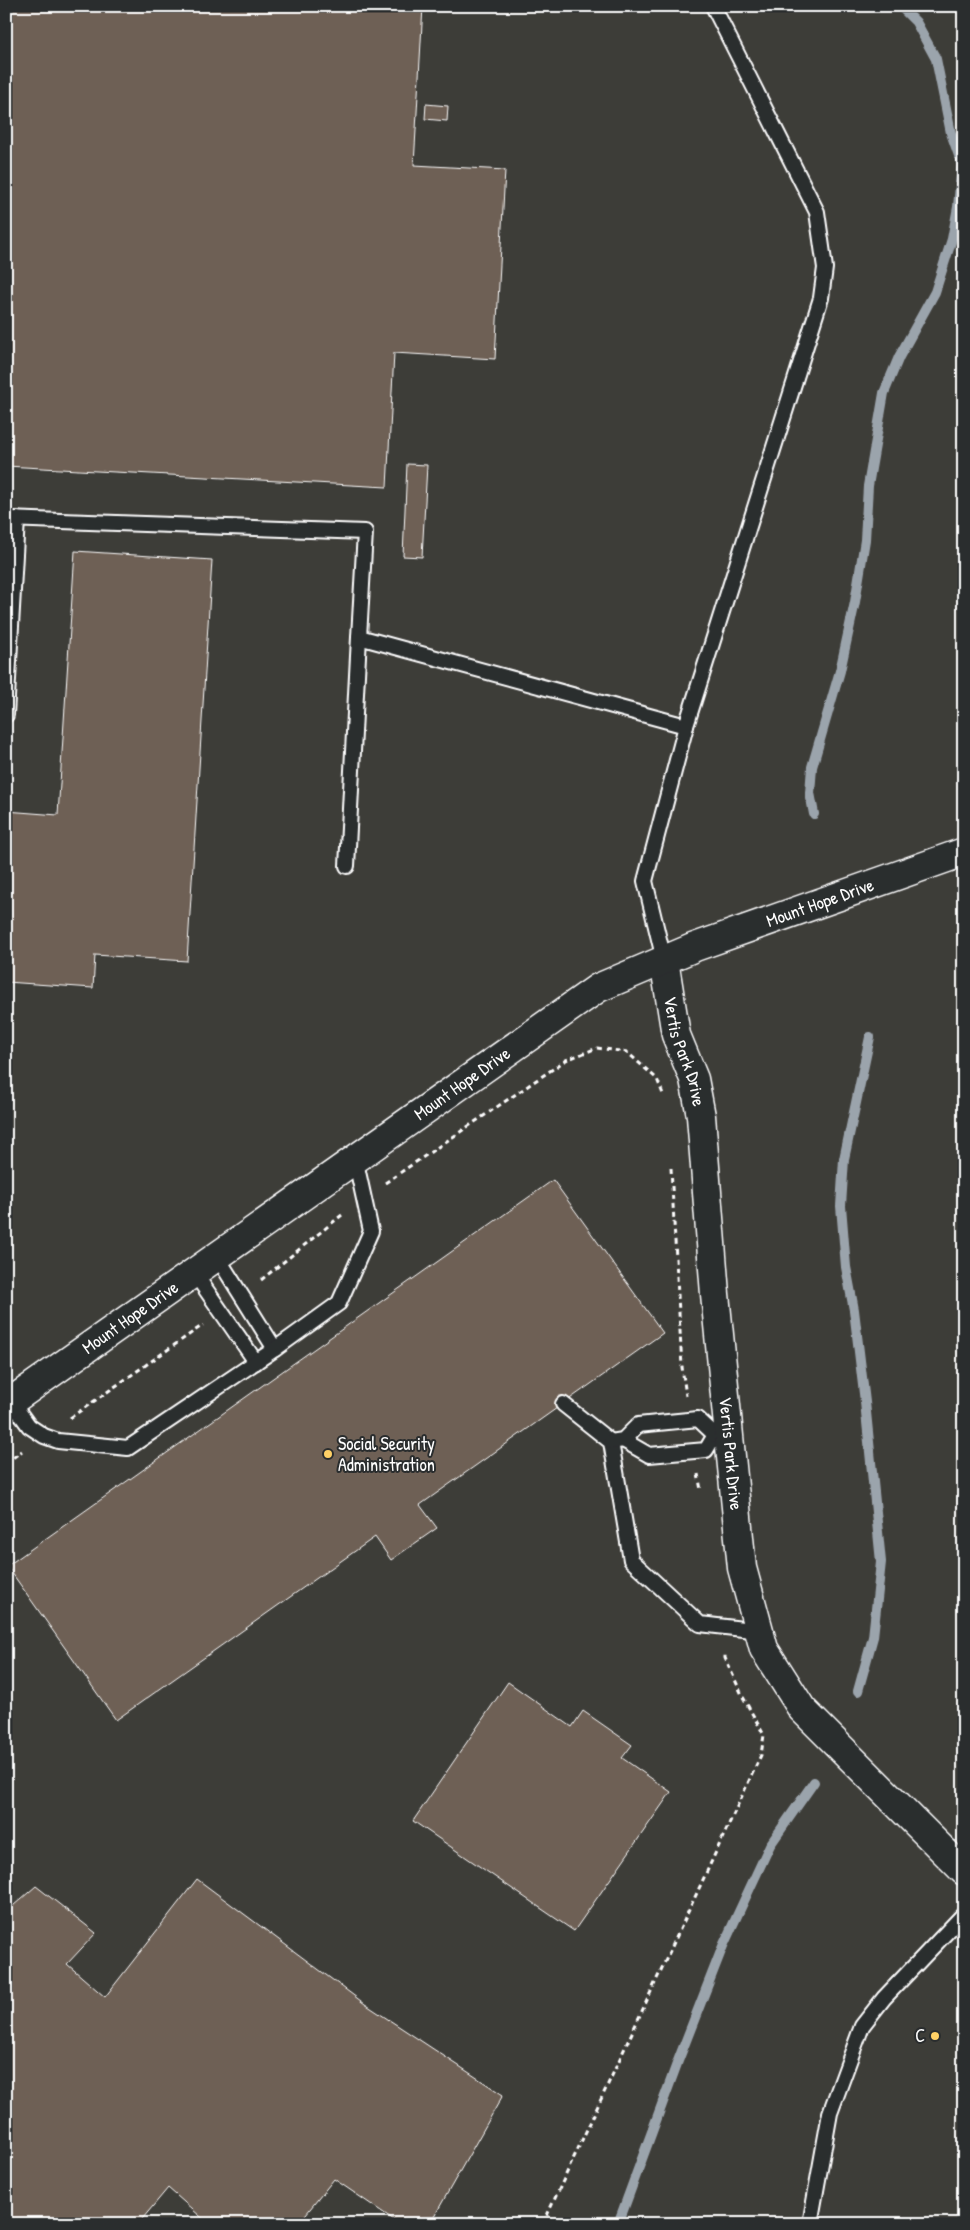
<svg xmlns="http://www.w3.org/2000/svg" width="970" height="2230" font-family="'Patrick Hand',sans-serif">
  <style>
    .built { fill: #3e3c39 }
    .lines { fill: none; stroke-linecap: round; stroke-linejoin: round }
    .stream { stroke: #9ba4ac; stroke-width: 10 }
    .building { fill: #6e6054; stroke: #fff }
    .lane-casing { stroke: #fff; stroke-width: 18 }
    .street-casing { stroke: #fff; stroke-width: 31 }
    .path { stroke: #fff; stroke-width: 3; stroke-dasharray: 5 4; stroke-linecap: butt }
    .lane { stroke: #2a2d2e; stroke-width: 14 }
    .street { stroke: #2a2d2e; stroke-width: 28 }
    .poi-dot { fill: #ffd166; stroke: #2a2d2e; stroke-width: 2 }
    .labels { text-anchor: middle; stroke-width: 4; stroke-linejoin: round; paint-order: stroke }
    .street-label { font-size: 18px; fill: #fff; stroke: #2a2d2e }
    .poi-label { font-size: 18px; fill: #fff; stroke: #2a2d2e; text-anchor: start }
  </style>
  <rect width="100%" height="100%" fill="#2a2d2e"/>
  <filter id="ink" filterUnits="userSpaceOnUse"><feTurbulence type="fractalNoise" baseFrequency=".02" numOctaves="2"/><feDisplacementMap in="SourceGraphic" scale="10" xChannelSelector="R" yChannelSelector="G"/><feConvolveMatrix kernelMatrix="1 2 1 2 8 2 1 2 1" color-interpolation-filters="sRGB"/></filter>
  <g filter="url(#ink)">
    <!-- built -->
    <rect class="built" x="6" y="6" width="958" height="2218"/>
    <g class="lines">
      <!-- stream -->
      <g class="stream">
        <polyline points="814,814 810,793 812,767 840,671 855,602 865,540 868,486 884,393 899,357 935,292 952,239 958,207 962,164 951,133 936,59 916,22 900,6"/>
        <polyline points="858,1691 873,1637 881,1562 865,1402 854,1310 846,1267 841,1206 844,1159 870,1037"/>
        <polyline points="618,2224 678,2061 723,1946 770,1845 814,1782"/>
      </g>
    </g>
    <!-- building -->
    <g class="building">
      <polygon points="6,6 423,6 414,165 505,170 495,359 394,353 387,487 6,466"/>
      <polygon points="426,104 448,106 447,121 425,119"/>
      <polygon points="407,464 427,465 422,557 403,556"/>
      <polygon points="75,551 212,560 187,961 95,955 93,988 6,982 6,811 58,815"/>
      <polygon points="553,1180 663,1333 420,1505 437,1528 391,1560 375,1537 116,1720 7,1566"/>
      <polygon points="508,1682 572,1727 583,1711 632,1745 622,1758 671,1792 574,1931 413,1821"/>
      <polygon points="197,1879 365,2004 503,2095 430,2224 400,2224 334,2179 298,2224 209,2224 168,2188 138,2224 6,2224 6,1912 36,1886 96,1933 67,1964 105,1997"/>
    </g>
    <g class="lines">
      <!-- lane casing -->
      <g class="lane-casing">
        <g id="lane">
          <polyline points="6,519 365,532 359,637 686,726"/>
          <polyline points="6,715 17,519"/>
          <polyline points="347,866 359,637"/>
          <polyline points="664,960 645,881 686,726 821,298 825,268 817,212 713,6"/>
          <polyline points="216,1255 275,1349"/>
          <polyline points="193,1271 256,1362"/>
          <polyline points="11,1401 29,1426 44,1436 58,1441 128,1448 275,1349 339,1303 371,1231 355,1158"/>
          <polyline points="563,1404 611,1442 631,1560 700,1624 760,1631"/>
          <polyline points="623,1440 649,1455 706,1450 715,1435"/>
          <polyline points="611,1442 623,1440 638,1425 698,1419 715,1435"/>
          <polyline points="810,2224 830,2113 862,2026 884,1998 964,1914"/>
        </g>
      </g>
      <!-- street casing -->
      <g class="street-casing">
        <g id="street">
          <path id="s1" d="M 664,960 L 676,1035 L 694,1079 L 701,1116 L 715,1294 L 742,1568 L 764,1649 L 802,1709 L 964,1871"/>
          <path id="s2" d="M 6,1405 L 598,988 L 695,947 L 964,852"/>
        </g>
      </g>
      <!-- path -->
      <g class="path">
        <polyline points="671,1168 682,1367 686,1396"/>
        <polyline points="385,1183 566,1060 597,1048 627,1052 657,1079 663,1094"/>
        <polyline points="261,1280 342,1215"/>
        <polyline points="70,1418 203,1325"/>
        <polyline points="6,1463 22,1451"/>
        <polyline points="698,1474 701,1490"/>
        <polyline points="543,2224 761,1755 764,1735 743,1697 725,1658 725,1652"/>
      </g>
      <!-- lane -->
      <use href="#lane" class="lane"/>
      <!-- street -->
      <use href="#street" class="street"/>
    </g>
  </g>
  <!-- markers -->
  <g class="poi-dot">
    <circle cx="328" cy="1454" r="5"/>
    <circle cx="935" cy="2036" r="5"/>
  </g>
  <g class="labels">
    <!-- street labels -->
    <g class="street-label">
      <text dy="6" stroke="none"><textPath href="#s2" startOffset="962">Mount Hope Drive</textPath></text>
      <text dy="6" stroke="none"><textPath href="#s1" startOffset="94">Vertis Park Drive</textPath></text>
      <text dy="6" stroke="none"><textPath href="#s2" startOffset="558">Mount Hope Drive</textPath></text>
      <text dy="6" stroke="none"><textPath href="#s2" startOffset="152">Mount Hope Drive</textPath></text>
      <text dy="6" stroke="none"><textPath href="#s1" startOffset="500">Vertis Park Drive</textPath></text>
    </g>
    <!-- poi labels -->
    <g class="poi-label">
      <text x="338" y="1450">Social Security<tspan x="338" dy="21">Administration</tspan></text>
      <text x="925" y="2042" text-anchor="end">C</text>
    </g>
  </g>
  <!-- margin -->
  <rect width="970" height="2230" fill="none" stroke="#2a2d2e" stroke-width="25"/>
  <rect x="12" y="12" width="945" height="2205" fill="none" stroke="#fff" stroke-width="2" filter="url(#ink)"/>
</svg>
